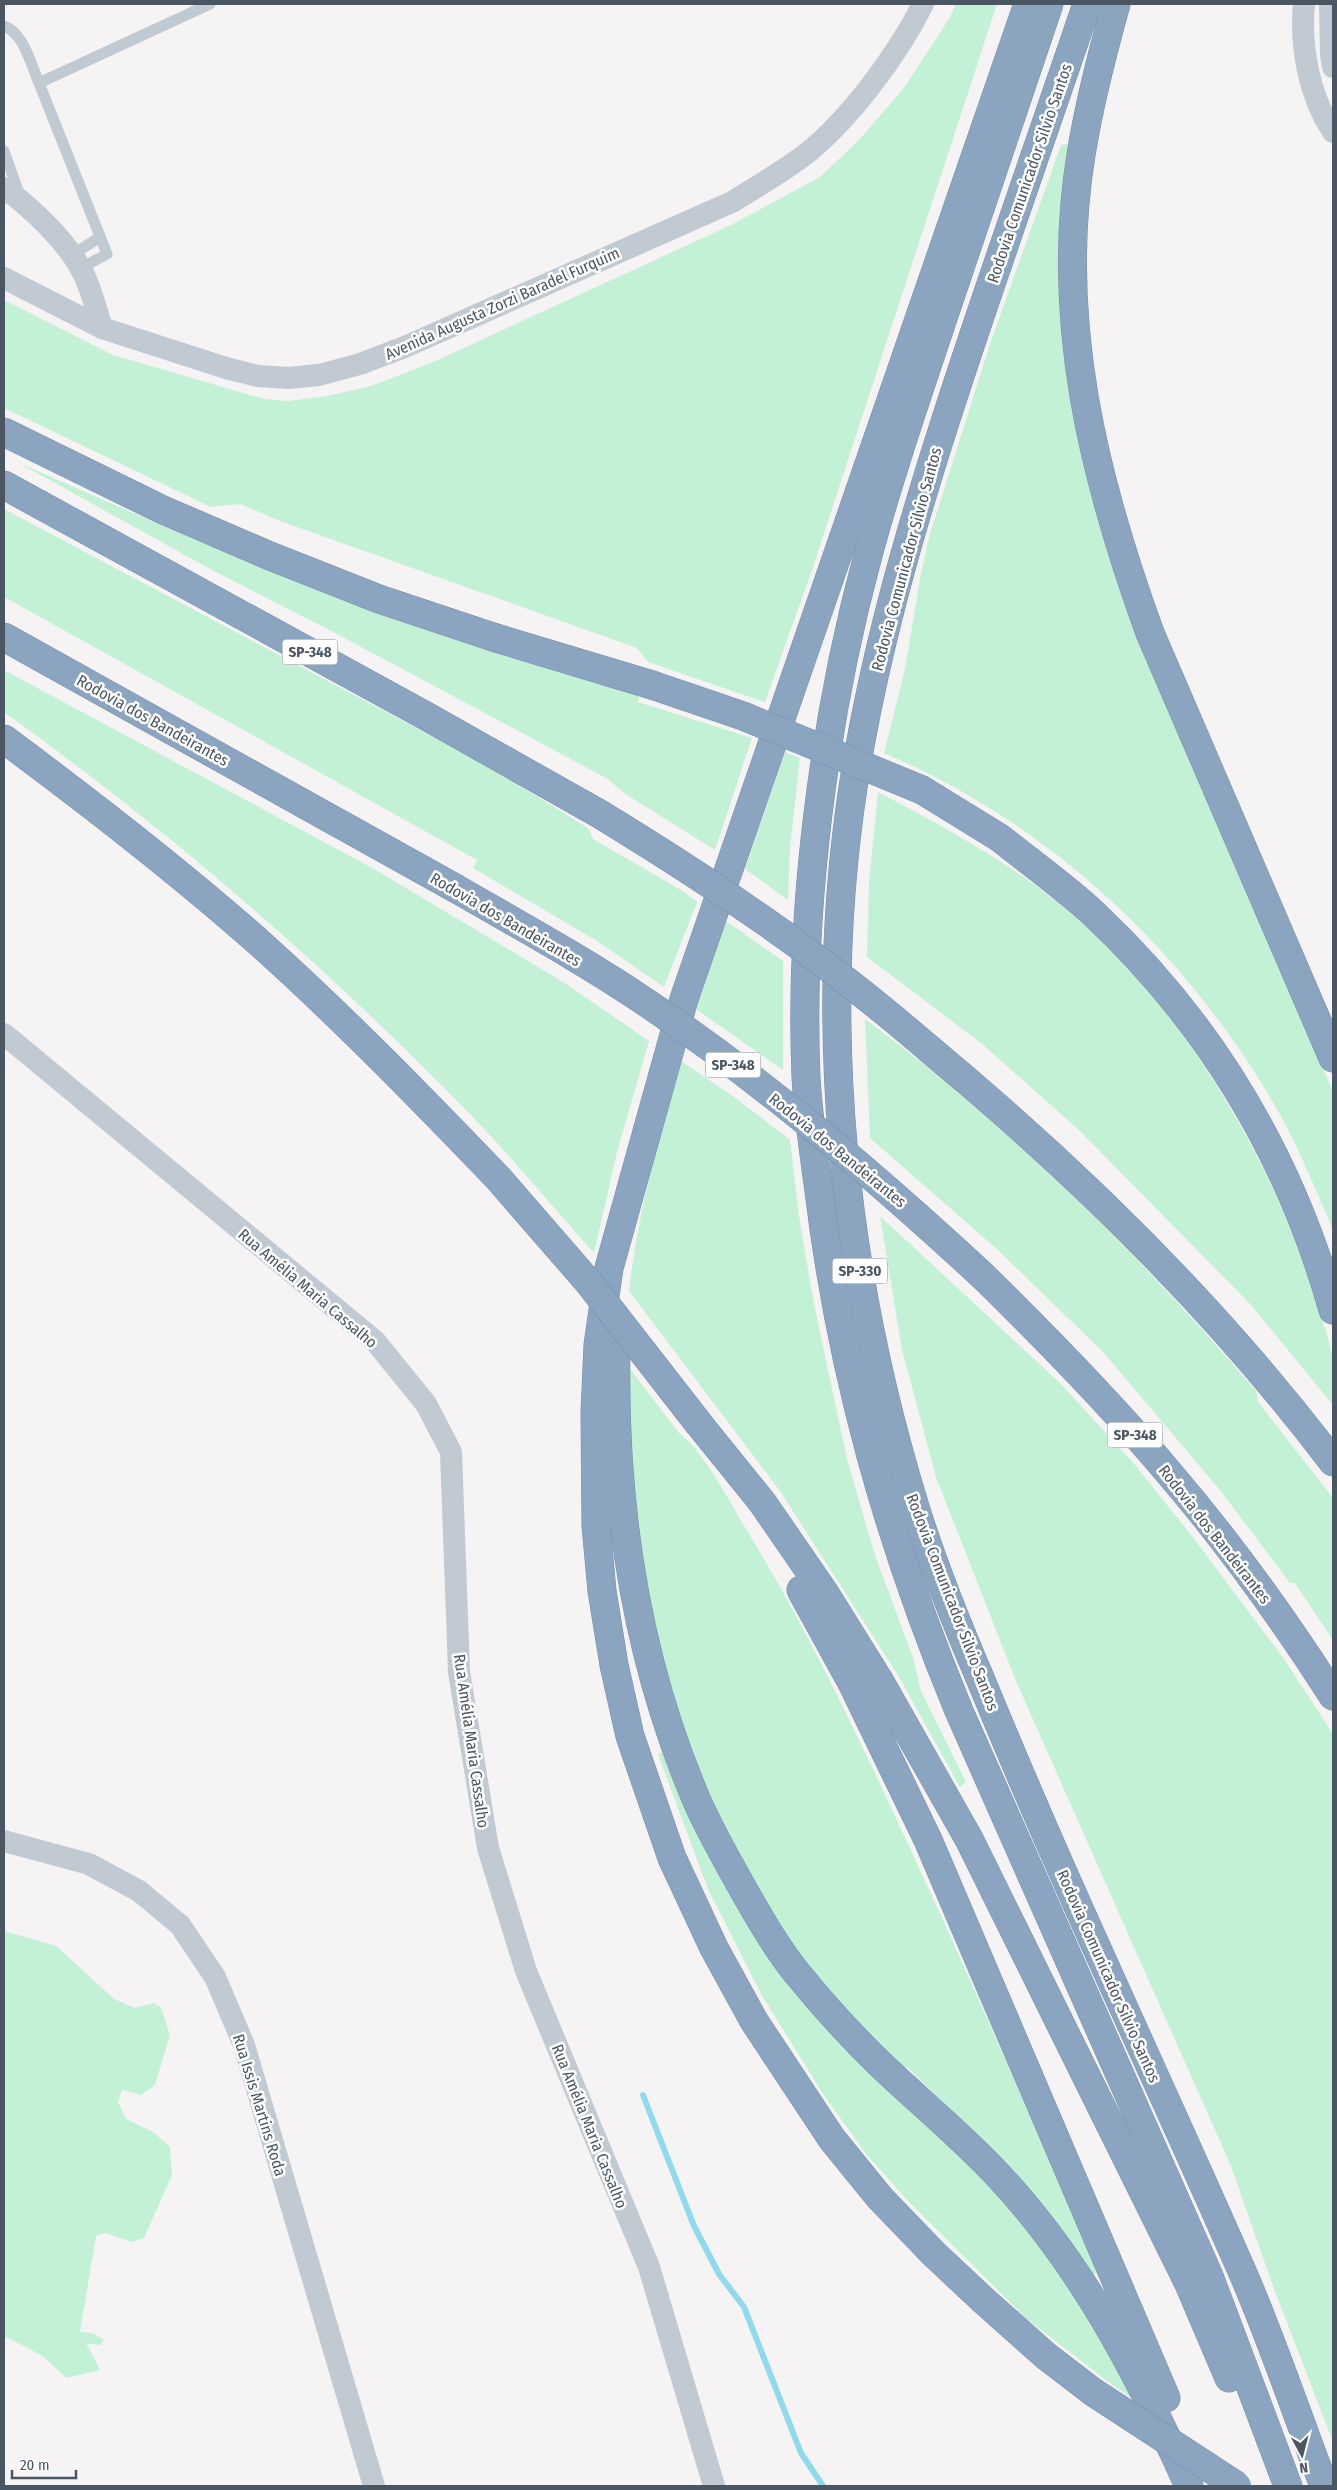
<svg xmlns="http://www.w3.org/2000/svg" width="1337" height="2490" font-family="'Fira Sans Condensed',sans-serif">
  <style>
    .green { fill: #c3f1d5 }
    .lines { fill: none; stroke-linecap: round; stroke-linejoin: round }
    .stream { stroke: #90daee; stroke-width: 6 }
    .highway-casing { stroke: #7690ad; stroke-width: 29 }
    .lane { stroke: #c1cad2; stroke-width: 11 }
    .street { stroke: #c1cad2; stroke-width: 22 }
    .highway { stroke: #8ba5c1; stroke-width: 28 }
    .highway-bridge-casing { stroke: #7690ad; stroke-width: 29; stroke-linecap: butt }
    .highway-bridge { stroke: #8ba5c1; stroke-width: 28 }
    .labels { text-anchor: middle; stroke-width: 5; stroke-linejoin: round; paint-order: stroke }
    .shield { fill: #fff; stroke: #808990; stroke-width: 1 }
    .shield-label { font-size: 15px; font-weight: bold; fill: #4a5661 }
    .street-label { font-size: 16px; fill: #4a5661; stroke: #fff }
  </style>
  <rect width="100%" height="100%" fill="#f5f3f3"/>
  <!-- green -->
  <g class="green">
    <polygon points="956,4 997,4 813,567 765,702 648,662 637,648 283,522 240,504 211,507 4,408 4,300 113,355 264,399 288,401 328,396 371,386 431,363 729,226 820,177 858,141 904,88 949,19"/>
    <path d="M 1069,144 L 1096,509 L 1130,613 L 1333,1092 L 1333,1230 C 1314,1185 1295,1139 1270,1097 C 1180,946 1046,822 884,753 L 905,669 L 921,573 L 930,534 L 991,341 L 1061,145 Z"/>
    <polygon points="17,462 172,530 334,597 639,696 638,702 752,738 715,850 624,793 608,779 339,635 214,571"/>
    <polygon points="4,509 486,765 588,828 593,839 681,890 697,902 664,987 597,941 473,868 477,860 4,597"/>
    <path d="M 4,670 L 376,870 L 563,982 L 649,1041 L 617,1152 L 594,1253 C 551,1205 510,1155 465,1109 C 321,962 171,832 4,712 Z"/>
    <polygon points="785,752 800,758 790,848 788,900 745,869"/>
    <path d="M 878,792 C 939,824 1001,858 1056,901 C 1173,993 1266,1147 1312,1287 C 1319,1311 1329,1336 1333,1361 C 1335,1375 1333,1391 1333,1405 L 1252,1306 L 1080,1131 L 981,1043 L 867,957 L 869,882 Z"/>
    <polygon points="726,921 783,961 783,1070 696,1009"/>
    <path d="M 865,1019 C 1010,1127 1139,1254 1256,1391 L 1258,1402 L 1333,1498 L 1333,1640 L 1295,1583 L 1290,1583 L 1220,1490 L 1104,1353 L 998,1250 L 870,1138 Z"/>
    <path d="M 681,1061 L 737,1099 L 790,1140 L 799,1216 L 813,1299 L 847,1459 L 874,1552 L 913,1658 L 921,1691 L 966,1782 L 960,1787 L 898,1675 L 780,1491 L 629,1291 C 638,1210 659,1139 681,1061 Z"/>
    <polygon points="880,1216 1061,1384 1136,1466 1195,1540 1284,1659 1333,1734 1333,2442 1273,2286 1231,2166 1016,1681 936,1477 902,1350"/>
    <path d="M 624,1361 L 679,1433 C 704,1451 732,1506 749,1534 C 812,1637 863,1747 914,1857 C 978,1995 1038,2133 1097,2273 L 1089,2277 L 1014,2180 L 1016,2172 L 907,2067 L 902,2069 L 812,1979 L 727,1847 L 670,1701 L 633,1510 Z"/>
    <polygon points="667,1750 723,1873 1052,2255 1144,2406 1107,2381 1027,2319 909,2202 867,2155 825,2097 761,1994 708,1889 658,1754"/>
    <polygon points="4,1931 56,1946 114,1999 135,2008 153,2003 161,2007 170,2035 155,2085 141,2095 122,2090 118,2102 126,2119 153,2132 170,2147 172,2175 144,2238 132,2242 105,2233 96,2236 80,2332 93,2333 104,2340 100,2345 86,2343 100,2370 66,2378 43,2356 4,2336"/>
  </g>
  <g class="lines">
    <!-- stream -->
    <polyline class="stream" points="643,2095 694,2226 719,2274 744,2307 801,2453 823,2486"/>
    <!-- highway casing -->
    <g class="highway-casing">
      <g id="highway">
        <path d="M 1049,4 C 1014,107 979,211 944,315 C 917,396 889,477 867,559 C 824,718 799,912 806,1077 C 808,1115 814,1154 819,1191 C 841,1373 889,1542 959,1711 L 1209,2276 L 1288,2486"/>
        <path d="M 1087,4 C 1045,128 1001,252 960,376 C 916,509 876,643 854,781 C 816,1024 843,1273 915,1507 C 933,1565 956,1622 980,1678 C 1010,1751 1041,1823 1073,1895 C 1130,2023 1189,2150 1245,2278 C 1274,2346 1298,2417 1324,2486"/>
        <path d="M 1116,4 C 1102,54 1089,104 1081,155 C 1054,320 1094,479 1150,633 L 1333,1058"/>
        <polyline points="4,432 163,510 270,556 379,599 493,637 652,685"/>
        <polyline points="4,485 426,716 598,813"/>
        <polyline points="4,637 455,888"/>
        <path d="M 4,739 C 93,805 181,873 264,947 C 345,1020 422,1099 498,1178"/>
        <path d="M 1000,838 C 1031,863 1065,887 1094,914 C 1210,1023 1290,1157 1333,1310"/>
        <path d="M 966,1080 C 1101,1195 1226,1321 1333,1462"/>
        <path d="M 984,1277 C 1048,1340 1111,1404 1169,1473 C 1229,1543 1283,1618 1333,1696"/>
        <path d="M 616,1350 C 613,1503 636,1659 697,1801 C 710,1831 727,1860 743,1889 C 759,1917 776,1947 796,1972 C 822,2004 851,2036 881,2065 C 919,2101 960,2135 996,2173 C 1082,2264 1138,2373 1189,2486"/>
        <polyline points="699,1424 762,1502 824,1592 880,1682 969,1839 1189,2284 1229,2378"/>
        <polyline points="801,1590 852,1683 928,1840 1166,2398"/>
        <polyline points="982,2299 933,2253 880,2198 832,2139 754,2021 714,1948 672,1858 630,1736 614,1665 602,1591 596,1526 595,1412 598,1345 609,1268 684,999 1028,4"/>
      </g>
    </g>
    <!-- lane -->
    <g class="lane">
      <path d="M 4,26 C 24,33 31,65 39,83 L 210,4"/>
      <polyline points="39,83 107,254 81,268"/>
      <polyline points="4,151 20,196"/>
      <polyline points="72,255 100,237"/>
    </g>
    <!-- street -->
    <g class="street">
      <path d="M 1304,4 C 1300,47 1309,96 1333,132"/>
      <polyline points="1330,4 1331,55 1333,67"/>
      <path d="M 4,188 C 30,206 66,241 81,269 C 91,287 96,309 102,328"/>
      <path d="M 4,278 L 102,328 L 226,368 L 258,376 L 288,378 L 319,375 L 360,364 L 407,346 L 732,202 C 757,187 782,172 806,154 C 850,119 898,54 923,4"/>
      <polyline points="4,1034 375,1341 426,1404 451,1452 459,1672 488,1848 526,1971 649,2267 714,2486"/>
      <polyline points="4,1841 89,1864 139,1891 180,1925 215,1977 244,2045 374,2486"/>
    </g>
    <!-- highway -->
    <use href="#highway" class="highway"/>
    <!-- highway-bridge casing -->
    <g class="highway-bridge-casing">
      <g id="highway-bridge">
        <polyline points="652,685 743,716 922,790 1000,838"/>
        <path d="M 598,813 C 695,872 791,935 879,1007 C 909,1031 937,1056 966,1080"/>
        <path d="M 455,888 C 519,925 583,960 644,1001 C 765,1082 877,1178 984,1277"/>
        <polyline points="498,1178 590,1284 699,1424"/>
        <polyline points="982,2299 1046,2356 1093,2392 1237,2486"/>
      </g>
    </g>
    <!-- highway-bridge -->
    <use href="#highway-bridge" class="highway-bridge"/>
  </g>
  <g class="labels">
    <!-- shield labels -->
    <g class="shield">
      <rect x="282.5" y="639.5" width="55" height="25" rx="4"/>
      <rect x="705.5" y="1052.5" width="55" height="25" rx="4"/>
      <rect x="832.5" y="1258.5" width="55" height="25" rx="4"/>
      <rect x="1107.5" y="1422.5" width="55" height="25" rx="4"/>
    </g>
    <g class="shield-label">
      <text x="310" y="657">SP-348</text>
      <text x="733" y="1070">SP-348</text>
      <text x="860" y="1276">SP-330</text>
      <text x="1135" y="1440">SP-348</text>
    </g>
    <!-- street labels -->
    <g class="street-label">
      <text transform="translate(1029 173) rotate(-71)" y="6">Rodovia Comunicador Silvio Santos</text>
      <text transform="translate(502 303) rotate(-24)" y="6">Avenida Augusta Zorzi Baradel Furquim</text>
      <text transform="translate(906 559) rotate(-75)" y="6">Rodovia Comunicador Silvio Santos</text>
      <text transform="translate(153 720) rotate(29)" y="6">Rodovia dos Bandeirantes</text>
      <text transform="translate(506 919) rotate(30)" y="6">Rodovia dos Bandeirantes</text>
      <text transform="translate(838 1150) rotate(39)" y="6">Rodovia dos Bandeirantes</text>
      <text transform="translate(308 1288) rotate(40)" y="6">Rua Amélia Maria Cassalho</text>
      <text transform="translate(1215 1534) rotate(52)" y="6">Rodovia dos Bandeirantes</text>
      <text transform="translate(953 1602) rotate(69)" y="6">Rodovia Comunicador Silvio Santos</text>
      <text transform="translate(472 1741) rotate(82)" y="6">Rua Amélia Maria Cassalho</text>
      <text transform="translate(1109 1976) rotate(66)" y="6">Rodovia Comunicador Silvio Santos</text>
      <text transform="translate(260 2105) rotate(73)" y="6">Rua Issis Martins Roda</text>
      <text transform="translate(590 2126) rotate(68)" y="6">Rua Amélia Maria Cassalho</text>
    </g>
  </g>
  <!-- border -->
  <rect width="1337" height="2490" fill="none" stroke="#4a5661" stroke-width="10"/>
  <!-- north arrow -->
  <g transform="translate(1302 2455) rotate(173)" stroke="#ffffff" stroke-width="4" paint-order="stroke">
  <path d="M0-4L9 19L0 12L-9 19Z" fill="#4a5661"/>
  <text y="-8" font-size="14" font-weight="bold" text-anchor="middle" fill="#4a5661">N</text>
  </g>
  <!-- scale -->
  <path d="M12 2470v8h64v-8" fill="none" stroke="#4a5661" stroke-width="2.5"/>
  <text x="20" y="2470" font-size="15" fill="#4a5661" stroke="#ffffff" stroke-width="4" paint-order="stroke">20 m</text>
</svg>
